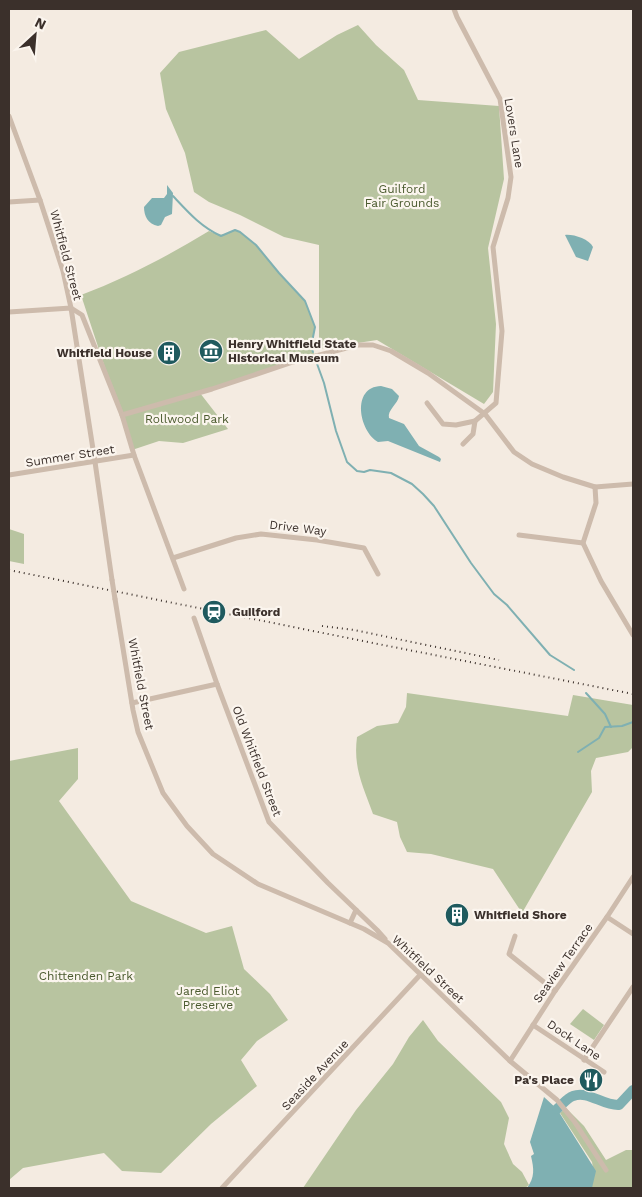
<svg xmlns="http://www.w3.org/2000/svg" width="642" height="1197" font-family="'Work Sans',sans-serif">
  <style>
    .green { fill: #b8c4a0 }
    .water { fill: #7fb0b2 }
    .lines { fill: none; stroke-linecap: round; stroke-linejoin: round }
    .stream { stroke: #7fb0b2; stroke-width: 2 }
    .river { stroke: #7fb0b2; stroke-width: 10 }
    .minor { stroke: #cdbbac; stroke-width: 5 }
    .rail { stroke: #3b302b; stroke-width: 2; stroke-dasharray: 1 4; stroke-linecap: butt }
    .minor-bridge { stroke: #cdbbac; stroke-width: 5 }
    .labels { text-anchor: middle; stroke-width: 4.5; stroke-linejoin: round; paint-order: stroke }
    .street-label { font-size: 12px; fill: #3b302b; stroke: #fbf5ee }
    .park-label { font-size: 12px; fill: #4a5a2e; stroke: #fbf5ee }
    .poi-label { font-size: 12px; font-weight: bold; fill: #3b302b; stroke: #fbf5ee; text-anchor: start }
  </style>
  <rect width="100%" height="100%" fill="#f4ebe1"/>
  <!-- green -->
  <g class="green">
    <polygon points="358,25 376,45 404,70 418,100 499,106 504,179 488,248 496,324 493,392 484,404 377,340 319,349 319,245 284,237 240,215 209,202 194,192 185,153 166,109 160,73 179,52 266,30 299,59 337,35"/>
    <path d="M 235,230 L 240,232 L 256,245 L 279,273 L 305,301 L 315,327 L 311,347 L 315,356 L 200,393 L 228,429 L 183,443 L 159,441 L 132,450 L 81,295 C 126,278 168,256 209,231 C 219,236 225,236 235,230 Z"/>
    <polygon points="9,529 24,534 24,564 9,561"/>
    <path d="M 407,693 L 568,716 L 573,695 L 633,705 L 633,747 L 628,752 L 596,758 L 591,771 L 592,792 L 522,913 L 493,869 L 431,854 L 407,852 L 400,837 L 397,822 L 373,814 C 363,786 353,768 357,737 L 377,726 L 398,723 L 406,707 Z"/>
    <polygon points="78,748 78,779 59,801 131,901 206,933 232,926 244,969 270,994 288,1020 257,1041 241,1060 257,1086 211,1124 161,1173 122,1171 104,1153 23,1168 9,1180 9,761"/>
    <polygon points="583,1009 604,1025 594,1040 570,1024"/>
    <polygon points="423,1020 438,1041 501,1102 509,1118 504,1144 513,1164 522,1172 529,1185 525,1188 303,1188 356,1110 393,1064 409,1037"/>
    <polygon points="566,1108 584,1126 606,1160 626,1150 633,1150 633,1188 589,1188 593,1168 592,1162 560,1113"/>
  </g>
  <!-- water -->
  <g class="water">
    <path d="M 167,185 L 173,193 L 172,214 L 165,217 L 161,225 L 158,226 C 148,224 144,216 144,207 L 152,198 L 164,198 L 167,194 Z"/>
    <path d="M 565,235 C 573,234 589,239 593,247 L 588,261 L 576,257 Z"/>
    <path d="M 381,386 L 392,389 L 399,396 C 398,404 387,410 389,418 L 404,424 L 419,446 L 439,457 L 441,459 L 440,462 L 388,441 L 378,442 C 359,431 351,387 381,386 Z"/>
    <path d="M 544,1097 L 557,1109 L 596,1171 L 592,1188 L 527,1188 C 535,1177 534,1169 531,1156 L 534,1154 L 530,1142 Z"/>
  </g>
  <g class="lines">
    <!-- stream -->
    <g class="stream">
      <path d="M 173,196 C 188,212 201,227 221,236 L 235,230 L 240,232 L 256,245 L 279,273 L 305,301 L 315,327 L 311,347 L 313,352"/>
      <polyline points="316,361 324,383 336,431 347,462 357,471 364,472 370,470 391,473 412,484 423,494 434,506 471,563 494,594 507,605 550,655 574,670"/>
      <polyline points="586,693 605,714 611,727"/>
      <polyline points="578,752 599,738 605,727 622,726 633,722"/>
    </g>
    <!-- river -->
    <path class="river" d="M 557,1109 C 562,1105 567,1098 573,1096 C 588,1090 603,1106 619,1105 L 633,1090"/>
    <!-- minor -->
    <g class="minor">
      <polyline points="454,9 457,17 500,99 511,177 508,198 493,247 502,331 496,403 475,421 473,434 463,444"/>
      <polyline points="9,116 40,200 63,271 71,308 95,462 112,580"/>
      <polyline points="9,202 40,200"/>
      <polyline points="9,312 71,308 82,315 122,415 134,455 184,589"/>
      <polyline points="427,403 443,424 456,425 475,421"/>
      <polyline points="122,415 212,389 293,362 358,345 373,345 391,351 428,373 485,414 514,452 532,464 563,477 595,487 633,484"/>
      <polyline points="9,475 134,455"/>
      <polyline points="595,487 596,503 583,543 601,581 633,635"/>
      <polyline points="519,535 583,543"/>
      <polyline points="173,558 236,538 261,534 317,540 364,548 378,574"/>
      <polyline points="115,599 133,710 138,732 163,793 187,826 213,854 258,884 364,929 388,943 510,1061 557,1100 574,1121 606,1170"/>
      <polyline points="194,618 217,684 269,822 328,883 377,930 385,939"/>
      <polyline points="132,703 217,684"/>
      <polyline points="607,917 633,934"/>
      <polyline points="350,923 356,910"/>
      <polyline points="515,936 509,954 555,991"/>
      <polyline points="533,1025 604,1072"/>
      <polyline points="584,1060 633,987"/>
      <polyline points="510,1061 555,991 607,917 633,877"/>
      <polyline points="222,1188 421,974"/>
    </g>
    <!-- rail -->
    <g class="rail">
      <polyline points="9,570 373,643 633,694"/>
      <polyline points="322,626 354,630 499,660"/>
    </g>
    <!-- minor-bridge -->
    <polyline class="minor-bridge" points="112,580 115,599"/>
  </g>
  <!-- icons -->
  <defs>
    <g id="museum-disc" transform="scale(1.25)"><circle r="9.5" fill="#1f5a5e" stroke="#fbf5ee"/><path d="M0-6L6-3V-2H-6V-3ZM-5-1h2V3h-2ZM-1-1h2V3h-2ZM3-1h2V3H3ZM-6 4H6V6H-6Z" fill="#fff"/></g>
    <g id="building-disc" transform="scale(1.25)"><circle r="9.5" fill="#1f5a5e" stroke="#fbf5ee"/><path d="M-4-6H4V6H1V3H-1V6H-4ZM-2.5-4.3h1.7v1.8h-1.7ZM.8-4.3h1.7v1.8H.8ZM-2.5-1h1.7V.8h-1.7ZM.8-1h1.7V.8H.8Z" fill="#fff"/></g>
    <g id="station-disc" transform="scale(1.25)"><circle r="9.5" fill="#1f5a5e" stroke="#fbf5ee"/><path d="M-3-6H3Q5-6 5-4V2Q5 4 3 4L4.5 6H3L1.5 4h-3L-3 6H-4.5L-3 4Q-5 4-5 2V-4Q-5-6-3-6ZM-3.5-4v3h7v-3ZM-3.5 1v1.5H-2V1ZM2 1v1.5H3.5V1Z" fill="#fff"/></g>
    <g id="restaurant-disc" transform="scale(1.25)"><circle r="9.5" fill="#1f5a5e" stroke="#fbf5ee"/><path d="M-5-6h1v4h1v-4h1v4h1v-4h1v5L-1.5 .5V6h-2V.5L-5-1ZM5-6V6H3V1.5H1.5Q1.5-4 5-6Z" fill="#fff"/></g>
  </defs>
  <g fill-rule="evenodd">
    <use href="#museum-disc" x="211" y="351"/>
    <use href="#building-disc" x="169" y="353"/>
    <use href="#station-disc" x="214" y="612"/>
    <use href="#building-disc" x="457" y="915"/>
    <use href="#restaurant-disc" x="591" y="1080"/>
  </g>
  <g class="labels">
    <!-- street labels -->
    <g class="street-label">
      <text transform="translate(514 133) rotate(81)" y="4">Lovers Lane</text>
      <text transform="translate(66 255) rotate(75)" y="4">Whitfield Street</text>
      <text transform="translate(70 456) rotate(-9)" y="4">Summer Street</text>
      <text transform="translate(298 528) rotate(7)" y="4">Drive Way</text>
      <text transform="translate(141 684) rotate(79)" y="4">Whitfield Street</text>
      <text transform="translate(257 761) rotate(69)" y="4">Old Whitfield Street</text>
      <text transform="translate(563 963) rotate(-55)" y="4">Seaview Terrace</text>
      <text transform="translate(428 969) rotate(43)" y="4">Whitfield Street</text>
      <text transform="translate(574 1040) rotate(34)" y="4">Dock Lane</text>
      <text transform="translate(315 1075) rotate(-47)" y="4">Seaside Avenue</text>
    </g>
    <!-- park labels -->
    <g class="park-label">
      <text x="402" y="193">Guilford<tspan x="402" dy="14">Fair Grounds</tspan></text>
      <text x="187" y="423">Rollwood Park</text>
      <text x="86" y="980">Chittenden Park</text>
      <text x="208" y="995">Jared Eliot<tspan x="208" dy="14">Preserve</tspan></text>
    </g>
    <!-- poi labels -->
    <g class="poi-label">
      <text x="228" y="348">Henry Whitfield State<tspan x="228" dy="14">Historical Museum</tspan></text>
      <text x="152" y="357" text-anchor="end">Whitfield House</text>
      <text x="232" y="616">Guilford</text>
      <text x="474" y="919">Whitfield Shore</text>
      <text x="574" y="1084" text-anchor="end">Pa's Place</text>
    </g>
  </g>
  <!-- border -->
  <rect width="642" height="1197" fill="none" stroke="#3b302b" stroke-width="20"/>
  <!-- north arrow -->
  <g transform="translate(35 35) rotate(26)" stroke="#fbf5ee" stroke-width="4" paint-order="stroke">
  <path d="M0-4L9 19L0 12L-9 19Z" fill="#3b302b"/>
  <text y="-8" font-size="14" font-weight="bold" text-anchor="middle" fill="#3b302b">N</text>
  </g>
</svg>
